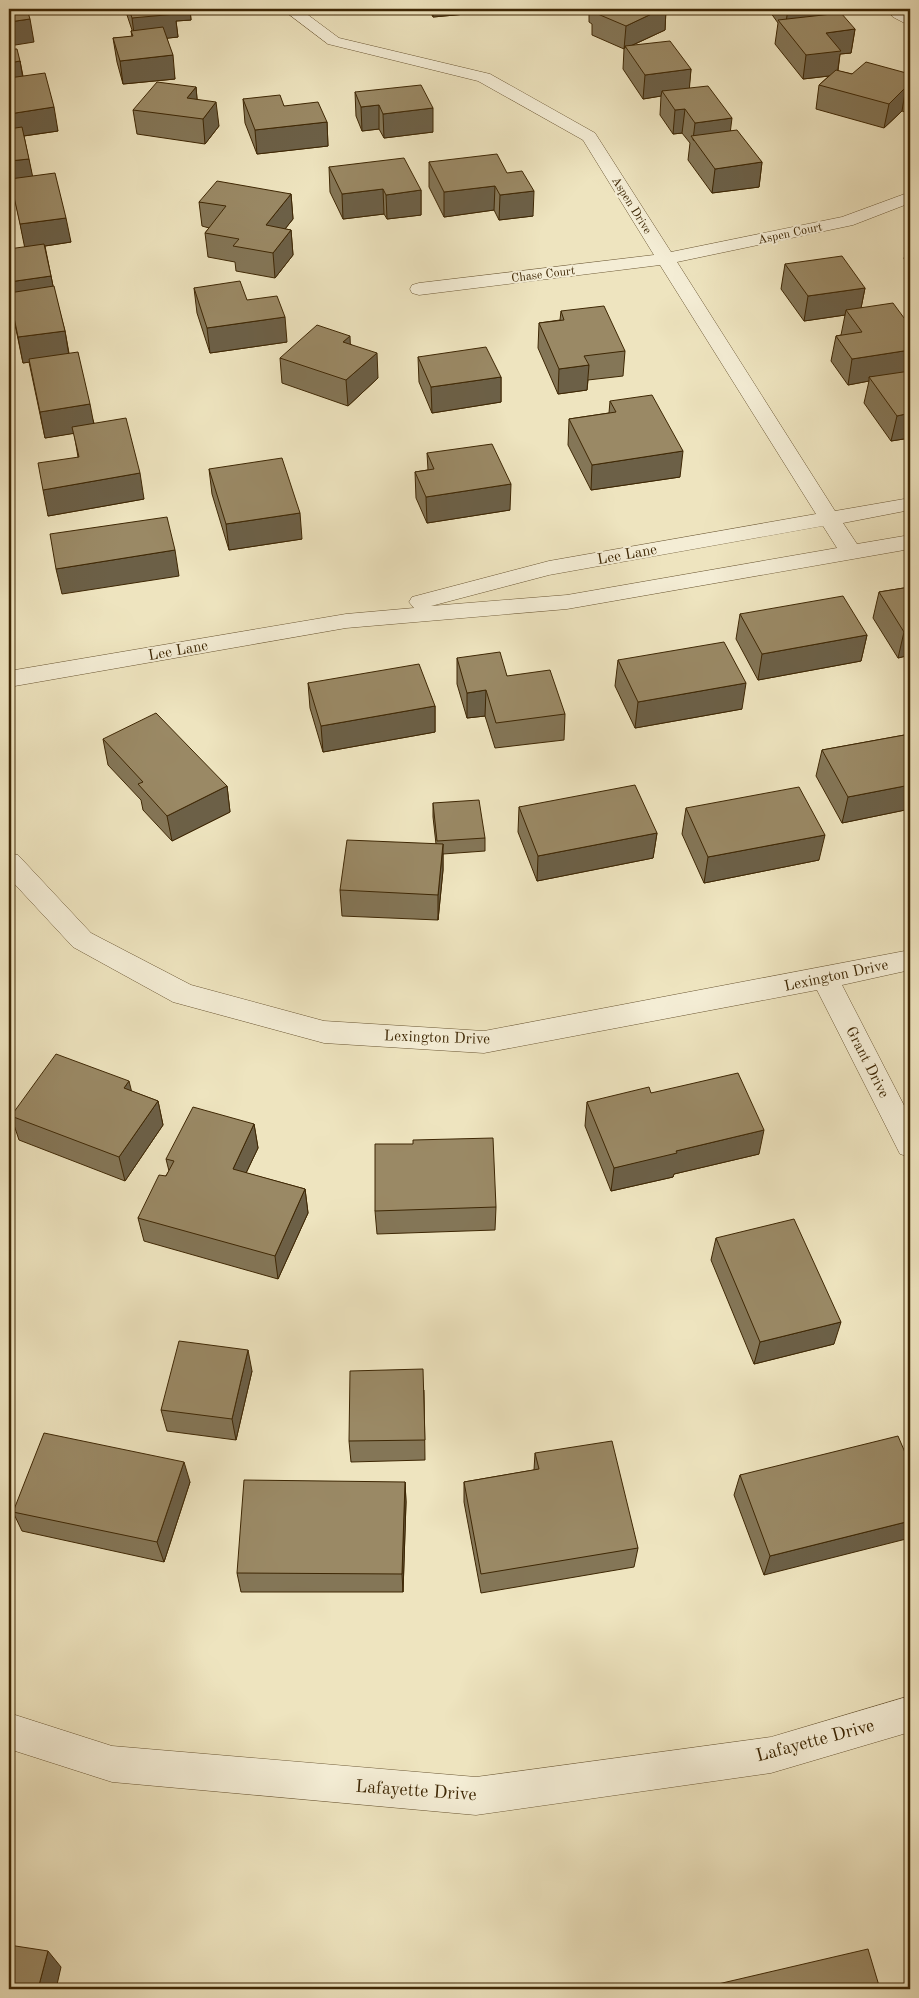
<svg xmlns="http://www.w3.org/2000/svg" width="919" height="1998" font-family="'Old Standard TT',serif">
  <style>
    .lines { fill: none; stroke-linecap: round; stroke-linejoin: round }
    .minor-casing { stroke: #6a5633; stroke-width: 1 }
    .minor { fill: #f4edd5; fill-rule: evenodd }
    .wall { fill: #847657; stroke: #3e2704 }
    .shaded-wall { fill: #6c6047; stroke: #3e2704 }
    .building { fill: #9a8965; stroke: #3e2704 }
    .labels { text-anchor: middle; stroke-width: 4; stroke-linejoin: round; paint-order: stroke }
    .far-street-label { font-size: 12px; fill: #3e2704; stroke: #f4edd5 }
    .street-label { font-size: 15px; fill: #3e2704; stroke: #f4edd5 }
    .near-street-label { font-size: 18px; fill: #3e2704; stroke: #f4edd5 }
  </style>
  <rect width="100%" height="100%" fill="#eee4bf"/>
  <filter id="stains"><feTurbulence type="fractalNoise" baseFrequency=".004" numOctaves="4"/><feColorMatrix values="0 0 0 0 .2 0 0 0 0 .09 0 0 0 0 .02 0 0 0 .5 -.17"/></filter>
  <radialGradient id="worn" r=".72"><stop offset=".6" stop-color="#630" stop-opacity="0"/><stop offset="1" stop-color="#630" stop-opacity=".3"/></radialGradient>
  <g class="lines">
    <!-- minor casing -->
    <g class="minor-casing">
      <g id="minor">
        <path d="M 282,9 L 300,9 L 339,38 L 490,74 L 595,133 L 671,252 L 842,217 L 910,192 L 910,203 L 853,225 L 677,262 L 835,511 L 910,498 L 910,510 L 843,523 L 857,544 L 910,535 L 910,549 L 567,609 L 346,628 L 9,687 L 9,671 L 346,614 L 414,608 L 409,602 L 412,597 L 549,561 L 816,514 L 660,265 L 419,295 L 412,293 L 410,289 L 412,285 L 419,283 L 654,255 L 583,140 L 478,81 L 328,44 ZM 823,526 L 837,548 L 567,595 L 431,606 L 549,575 Z"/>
        <polygon points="887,9 903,9 910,15 910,26 893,17"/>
        <polygon points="9,853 18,855 91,933 191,985 324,1021 484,1031 910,950 910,970 842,985 910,1117 910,1157 900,1154 817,990 484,1053 324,1043 173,1002 73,947 9,878"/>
        <polygon points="910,1696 910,1732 771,1773 476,1815 112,1782 9,1749 9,1713 112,1746 476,1777 771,1737"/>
      </g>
    </g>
    <!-- minor -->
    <use href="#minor" class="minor"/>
  </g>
  <!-- wall -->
  <g class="wall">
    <polygon points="125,9 190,9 191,20 176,21 178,37 167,38 175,79 123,84 117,62 113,38 132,37 131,31 132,30"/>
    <polygon points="393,9 466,9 466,14 433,17 429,10 396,14"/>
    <polygon points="494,9 559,9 559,10 495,14"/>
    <polygon points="589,9 666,9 665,30 633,45 691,69 689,88 762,162 759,187 712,193 688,160 690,143 682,133 673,134 660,115 661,96 643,99 623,69 624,49 592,35 592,24 589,22"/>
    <polygon points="768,9 828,9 827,15 855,29 851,53 840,54 838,71 852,74 910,74 910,114 902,111 884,128 816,109 819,85 829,76 803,79 775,44 778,23"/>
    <polygon points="20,61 23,76 58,131 24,136 32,176 71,242 45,246 53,286 65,331 69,353 94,423 144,499 48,516 78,457 74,433 45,438 29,362 23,363 9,296 25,246 12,186"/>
    <polygon points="196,87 197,99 219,126 205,144 137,134 133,110"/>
    <polygon points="355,92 433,132 384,138 379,129 362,131 356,116"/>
    <polygon points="243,99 284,106 327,122 328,146 257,154 245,123"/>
    <polygon points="429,162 507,173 533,216 499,220 494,210 444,217 429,187"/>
    <polygon points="329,167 421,190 421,215 387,219 384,214 343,219 330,192"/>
    <polygon points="291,194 293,219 285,229 291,230 293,255 275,278 236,271 235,262 208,257 205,233 209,228 202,226 199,202"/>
    <polygon points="909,234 910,234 910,263 904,259"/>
    <polygon points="785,264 865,288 861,308 910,350 910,438 891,441 864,403 869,381 848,385 831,361 836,336 841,335 845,315 804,321 781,289"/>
    <polygon points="194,288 247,300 287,342 210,353 197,313"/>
    <polygon points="561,311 625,351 623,376 588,380 587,390 558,394 538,348 539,323 560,320"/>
    <polygon points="351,344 378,378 348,406 282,383 280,358"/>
    <polygon points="418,357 501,377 501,402 432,413 419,382"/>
    <polygon points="610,401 680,477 591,490 568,445 569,419 609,413"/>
    <polygon points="427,453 510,510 427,523 416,498 415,472 428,470"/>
    <polygon points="209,469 302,539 229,550 212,494"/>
    <polygon points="910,587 910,655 898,658 873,618 879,592"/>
    <polygon points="740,614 867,635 861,661 758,680 736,639"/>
    <polygon points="457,658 507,676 565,714 564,740 495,748 485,716 467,718 457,684"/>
    <polygon points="618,660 742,709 635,728 615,686"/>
    <polygon points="308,683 435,706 435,732 323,752 310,708"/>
    <polygon points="910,734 910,809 842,823 816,776 822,750"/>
    <polygon points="103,739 227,786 230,812 172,841 143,810 141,800 108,765"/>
    <polygon points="433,803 485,838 485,851 443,854 443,870 438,920 342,916 340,890 436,844 433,817"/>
    <polygon points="519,807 657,833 653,858 537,881 518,832"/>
    <polygon points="686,808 819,860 704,883 682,834"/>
    <polygon points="131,1091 158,1101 163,1125 125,1181 19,1140 11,1116"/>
    <polygon points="651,1093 759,1154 674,1174 673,1177 611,1191 585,1126 587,1102"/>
    <polygon points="254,1124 258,1148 246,1173 305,1189 308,1213 278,1279 144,1241 138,1218 169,1171 166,1159"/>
    <polygon points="413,1144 496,1207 495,1230 377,1234 375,1211"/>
    <polygon points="716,1238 834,1344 754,1364 711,1260"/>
    <polygon points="252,1371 236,1440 167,1431 161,1410"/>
    <polygon points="424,1390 425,1460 351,1462 349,1441"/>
    <polygon points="535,1453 638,1548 634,1567 481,1593 464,1502 464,1482 534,1470"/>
    <polygon points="910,1464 764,1575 734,1495 740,1475"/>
    <polygon points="190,1482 164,1562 22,1531 13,1512"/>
    <polygon points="405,1482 406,1502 403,1592 241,1592 237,1573"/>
    <polygon points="718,1984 880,1989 715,1989"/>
  </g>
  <!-- shaded-wall -->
  <g class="shaded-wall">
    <polygon points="171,9 190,9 191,20 176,21 178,37 135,42 132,18"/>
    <polygon points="396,9 429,9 429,10 396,14"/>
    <polygon points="433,9 466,9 466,14 433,17"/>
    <polygon points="662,9 666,9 665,30 626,48 625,46 624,49 626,26"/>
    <polygon points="788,9 828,9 825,29 785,29"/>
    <polygon points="30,19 34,42 9,46 9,22"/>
    <polygon points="855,29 851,53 840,54 837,75 803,79 806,55 826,33"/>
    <polygon points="173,55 175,79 123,84 120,61"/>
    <polygon points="20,61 24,85 9,87 9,63"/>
    <polygon points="691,69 689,93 662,91 661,96 643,99 645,75"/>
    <polygon points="196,87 198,110 187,98"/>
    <polygon points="906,87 902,111 884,128 889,104"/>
    <polygon points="216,102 219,126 205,144 203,119"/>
    <polygon points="379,105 379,129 362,131 361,107"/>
    <polygon points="54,107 58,131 9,138 9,114"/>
    <polygon points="433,108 433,132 384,138 383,114"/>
    <polygon points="685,109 682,133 673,134 675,110"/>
    <polygon points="732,118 729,142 693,140 695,123"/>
    <polygon points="327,122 328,146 257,154 255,130"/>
    <polygon points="29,159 34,183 9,186 9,161"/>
    <polygon points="762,162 759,187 712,193 715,169"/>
    <polygon points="495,186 494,210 444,217 444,192"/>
    <polygon points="383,189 384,214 343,219 342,194"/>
    <polygon points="421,190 421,215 387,219 386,195"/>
    <polygon points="534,191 533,216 499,220 500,195"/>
    <polygon points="291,194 293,219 268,250 266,225"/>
    <polygon points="66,218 71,242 25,249 20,224"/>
    <polygon points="291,230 293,255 275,278 273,253"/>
    <polygon points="51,276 56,301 9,295 9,282"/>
    <polygon points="865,288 860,313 846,310 845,315 804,321 808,296"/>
    <polygon points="285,317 287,342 210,353 207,328"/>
    <polygon points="65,331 69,356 23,363 18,337"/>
    <polygon points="350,336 351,361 343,342"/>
    <polygon points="910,350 910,375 869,377 869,381 848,385 852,359"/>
    <polygon points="377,353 378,378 348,406 346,380"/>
    <polygon points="589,365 587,390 558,394 559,369"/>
    <polygon points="501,377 501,402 432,413 431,387"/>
    <polygon points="90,404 95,430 45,438 40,412"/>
    <polygon points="910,413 910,438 891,441 897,416"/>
    <polygon points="683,451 680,477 591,490 592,465"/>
    <polygon points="140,473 144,499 48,516 43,490"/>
    <polygon points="511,484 510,510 427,523 426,497"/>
    <polygon points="300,513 302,539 229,550 226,524"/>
    <polygon points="175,550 179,576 62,594 56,569"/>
    <polygon points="910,631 910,655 898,658 904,632"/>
    <polygon points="867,635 861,661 758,680 762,654"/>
    <polygon points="746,683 742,709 635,728 638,702"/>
    <polygon points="486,690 485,716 467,718 467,693"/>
    <polygon points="435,706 435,732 323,752 321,726"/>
    <polygon points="910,785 910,809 842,823 848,797"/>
    <polygon points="227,786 230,812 172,841 167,816"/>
    <polygon points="657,833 653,858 537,881 538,856"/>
    <polygon points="825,835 819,860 704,883 708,857"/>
    <polygon points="443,844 443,870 438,920 438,895"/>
    <polygon points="129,1081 135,1105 124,1088"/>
    <polygon points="158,1101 163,1125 125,1181 119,1157"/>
    <polygon points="254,1124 258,1148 237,1192 233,1169"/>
    <polygon points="764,1130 759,1154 674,1174 673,1177 611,1191 614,1168 676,1151"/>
    <polygon points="305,1189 308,1213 278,1279 275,1256"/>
    <polygon points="841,1322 834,1344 754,1364 760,1342"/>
    <polygon points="248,1350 252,1371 236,1440 232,1419"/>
    <polygon points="184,1462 190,1482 164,1562 157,1542"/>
    <polygon points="405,1482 406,1502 403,1592 402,1574"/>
    <polygon points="910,1521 910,1538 764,1575 770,1556"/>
    <polygon points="48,1951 61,1967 56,1989 38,1989"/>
  </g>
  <!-- building -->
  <g class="building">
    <polygon points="9,9 27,9 30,19 9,22"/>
    <polygon points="129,9 174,9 176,14 132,18"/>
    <polygon points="600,9 662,9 626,26 593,12"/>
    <polygon points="841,13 855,29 826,33 841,51 806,55 778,20"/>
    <polygon points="163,27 173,55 120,61 113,38 133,36 131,31"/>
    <polygon points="670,41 691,69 645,75 625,46"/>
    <polygon points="9,49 17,49 20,61 9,63"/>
    <polygon points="866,62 910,74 910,89 906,87 889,104 819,85 836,70 852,74"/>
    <polygon points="45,73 54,107 9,114 9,78"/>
    <polygon points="157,82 196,87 187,98 216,102 203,119 133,110"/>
    <polygon points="421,85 433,108 383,114 379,105 361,107 355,92"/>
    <polygon points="708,86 732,118 695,123 685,109 675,110 662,91"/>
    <polygon points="280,95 284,106 318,102 327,122 255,130 243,99"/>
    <polygon points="22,127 29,159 9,161 9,129"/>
    <polygon points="737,130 762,162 715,169 691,136"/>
    <polygon points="497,154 507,173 522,171 534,191 500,195 495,186 444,192 429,162"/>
    <polygon points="404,158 421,190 386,195 383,189 342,194 329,167"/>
    <polygon points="55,173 66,218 20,224 10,179"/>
    <polygon points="217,181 291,194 266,225 291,230 273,253 233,246 239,239 205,233 226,206 199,202"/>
    <polygon points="44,244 51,276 9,282 9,249"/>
    <polygon points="842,256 865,288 808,296 785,264"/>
    <polygon points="240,281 247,300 277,296 285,317 207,328 194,288"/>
    <polygon points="54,286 65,331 18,337 9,293"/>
    <polygon points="893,303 910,326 910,350 852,359 836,336 862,332 846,310"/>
    <polygon points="604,306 625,351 584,356 589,365 559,369 539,323 564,320 561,311"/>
    <polygon points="317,325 350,336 343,342 377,353 346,380 280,358"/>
    <polygon points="486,347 501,377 431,387 418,357"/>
    <polygon points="78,352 90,404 40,412 29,359"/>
    <polygon points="910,371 910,413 897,416 869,377"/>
    <polygon points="652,395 683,451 592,465 569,419 616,412 610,401"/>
    <polygon points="126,418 140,473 43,490 38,463 79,457 72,427"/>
    <polygon points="492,444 511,484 426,497 415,472 434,469 427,453"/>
    <polygon points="282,458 300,513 226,524 209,469"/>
    <polygon points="167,517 175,550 56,569 50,534"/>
    <polygon points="910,587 910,631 904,632 879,592"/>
    <polygon points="843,596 867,635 762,654 740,614"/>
    <polygon points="724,642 746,683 638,702 618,660"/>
    <polygon points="500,652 507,676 550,670 565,714 496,723 486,690 467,693 457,658"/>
    <polygon points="419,664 435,706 321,726 308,683"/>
    <polygon points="156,713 227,786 167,816 138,784 143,782 103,739"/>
    <polygon points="910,734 910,785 848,797 822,750"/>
    <polygon points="635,785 657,833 538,856 519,807"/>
    <polygon points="799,787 825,835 708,857 686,808"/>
    <polygon points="479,800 485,838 437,841 433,803"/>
    <polygon points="347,840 443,844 438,895 340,890"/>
    <polygon points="56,1054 129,1081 124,1088 158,1101 119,1157 11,1116"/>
    <polygon points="738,1073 764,1130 676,1151 677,1153 614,1168 587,1102 649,1087 651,1093"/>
    <polygon points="193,1107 254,1124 233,1169 305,1189 275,1256 138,1218 159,1175 166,1176 174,1161 166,1159"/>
    <polygon points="493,1138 496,1207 375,1211 375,1144 413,1144 413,1140"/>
    <polygon points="794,1219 841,1322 760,1342 716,1238"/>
    <polygon points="179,1341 248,1350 232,1419 161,1410"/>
    <polygon points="423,1369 425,1440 349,1441 350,1371"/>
    <polygon points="44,1433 184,1462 157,1542 13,1512"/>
    <polygon points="898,1436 910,1464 910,1521 770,1556 740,1475"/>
    <polygon points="612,1441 638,1548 481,1574 464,1482 539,1469 535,1453"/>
    <polygon points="244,1480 405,1482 402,1574 237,1573"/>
    <polygon points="9,1945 48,1951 38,1989 9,1989"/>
    <polygon points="868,1949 880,1989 719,1989 718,1984"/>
    <polygon points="316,1987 316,1989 214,1989"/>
  </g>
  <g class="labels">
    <!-- far-street labels -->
    <g class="far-street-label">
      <text transform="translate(632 205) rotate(58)" y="4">Aspen Drive</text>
      <text transform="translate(790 233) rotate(-12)" y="4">Aspen Court</text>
      <text transform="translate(543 274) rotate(-7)" y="4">Chase Court</text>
    </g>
    <!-- street labels -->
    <g class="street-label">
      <text transform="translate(627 554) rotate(-10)" y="5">Lee Lane</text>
      <text transform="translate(178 650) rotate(-10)" y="5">Lee Lane</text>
      <text transform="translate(836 975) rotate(-12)" y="5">Lexington Drive</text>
      <text transform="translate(437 1037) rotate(2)" y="5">Lexington Drive</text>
      <text transform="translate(868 1062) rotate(63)" y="5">Grant Drive</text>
    </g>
    <!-- near-street labels -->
    <g class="near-street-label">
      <text transform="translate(815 1740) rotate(-15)" y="6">Lafayette Drive</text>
      <text transform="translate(416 1790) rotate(4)" y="6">Lafayette Drive</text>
    </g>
  </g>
  <!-- margin -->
  <rect width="919" height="1998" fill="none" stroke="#eee4bf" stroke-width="30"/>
  <rect x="10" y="10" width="899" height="1978" fill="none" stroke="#3e2704" stroke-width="2.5"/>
  <rect x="15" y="15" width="889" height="1968" fill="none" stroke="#3e2704"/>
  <rect width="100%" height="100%" filter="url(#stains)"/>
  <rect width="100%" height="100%" fill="url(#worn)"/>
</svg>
